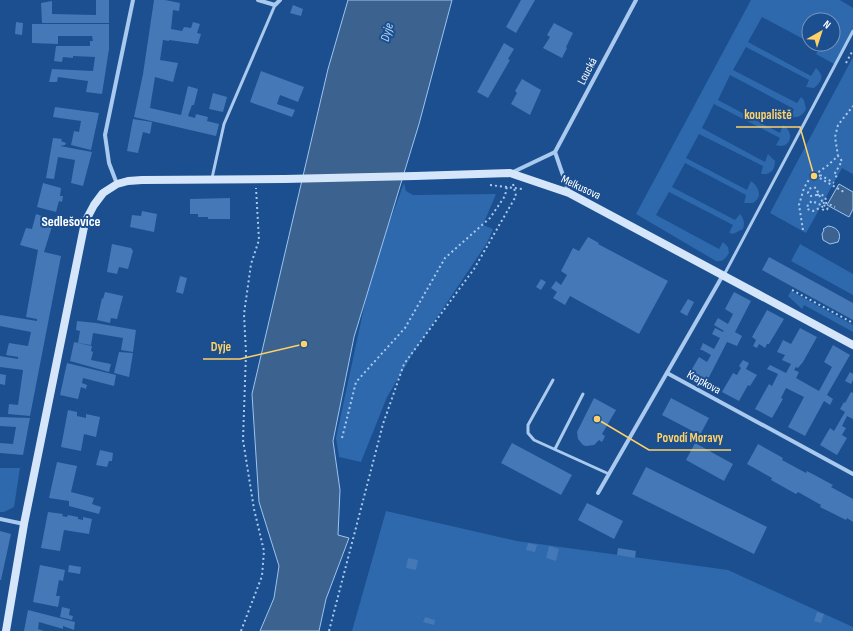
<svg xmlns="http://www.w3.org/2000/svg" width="853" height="631" font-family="'Sofia Sans Condensed',sans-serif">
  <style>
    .green { fill: #2e69ad }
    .water { fill: #3c6290; stroke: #9cc4f0 }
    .building { fill: #4478b7 }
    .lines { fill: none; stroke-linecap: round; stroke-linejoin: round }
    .path { stroke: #a9c9ee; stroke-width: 2; stroke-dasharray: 2 3; stroke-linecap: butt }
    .lane { stroke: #a9c9ee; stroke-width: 3 }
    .street { stroke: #a9c9ee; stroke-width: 4 }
    .secondary { stroke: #d6e6fa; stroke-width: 8 }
    .path-bridge { stroke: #a9c9ee; stroke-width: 2; stroke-dasharray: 2 3; stroke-linecap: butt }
    .labels { text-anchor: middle; stroke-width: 4; stroke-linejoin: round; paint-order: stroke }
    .street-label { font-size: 12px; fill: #fff; stroke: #1b4f8f }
    .water-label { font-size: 13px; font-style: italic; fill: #b5d3f5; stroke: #1b4f8f }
    .quarter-label { font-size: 14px; font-weight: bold; fill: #fff; stroke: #1b4f8f }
    .leader { fill: none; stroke: #ffd166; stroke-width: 1.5 }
    .callout-dot { fill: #ffd166; stroke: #1b4f8f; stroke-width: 1.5 }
    .callout-label { font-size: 13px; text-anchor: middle; font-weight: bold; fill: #ffd166; stroke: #1b4f8f; stroke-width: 4; stroke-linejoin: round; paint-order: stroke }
  </style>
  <rect width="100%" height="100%" fill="#1b4f8f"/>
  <!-- green -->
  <g class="green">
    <path d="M 751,0 L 840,0 L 853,8 L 853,28 L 834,64 L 816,54 L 819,48 L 812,44 L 833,44 L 833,20 L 809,20 L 809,42 L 762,17 L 748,42 L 811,76 L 816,68 C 824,76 823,80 814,88 L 806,87 L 809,80 L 746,47 L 733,70 L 797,103 L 801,97 L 804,100 L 806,109 C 803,115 799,118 791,117 L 794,109 L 730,75 L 718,100 L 780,133 L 783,125 C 796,133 790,150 776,145 L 780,138 L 714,104 L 702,128 L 765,162 L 768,154 L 775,161 C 775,171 770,175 761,174 L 763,166 L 699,134 L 686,158 L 747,190 L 751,181 C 759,187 763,197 753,203 L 744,203 L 746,195 L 685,163 L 672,187 L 735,220 L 740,214 C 744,219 745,223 743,229 L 733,234 L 729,233 L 733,225 L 669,192 L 656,215 L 719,249 L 723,242 L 728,247 L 729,253 C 725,259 723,262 716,261 L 636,214 Z"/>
    <polygon points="853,57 853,174 842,168 800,244 853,274 853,295 791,261 806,233 770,213"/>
    <polygon points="404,183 406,191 413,195 496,194 483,225 493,229 487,243 415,350 387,397 361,462 339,457 336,438 372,270"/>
    <polygon points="791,291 853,325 853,332 804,305 802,309 788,296"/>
    <polygon points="0,468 20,468 14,507 4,512 0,512"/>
    <polygon points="386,511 517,541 728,570 853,627 853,631 352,631"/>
  </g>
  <!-- water -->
  <g class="water">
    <polygon points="348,0 452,0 419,124 354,337 333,441 340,490 338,535 349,538 326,599 319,631 260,631 274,598 279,566 259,502 252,394 328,69"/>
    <polygon points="839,184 853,192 853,209 849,217 827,205"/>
    <path d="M 828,226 C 838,227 842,234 838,242 L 830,244 L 823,240 L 822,234 L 824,230 L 823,229 Z"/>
  </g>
  <!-- building -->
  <g class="building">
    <polygon points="96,0 109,0 109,23 42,23 41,3 52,1 52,14 96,15"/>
    <polygon points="154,0 165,0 180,3 179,11 173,10 171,29 182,31 184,27 191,28 193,22 200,24 197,33 201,34 198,44 169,40 169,41 163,40 160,60 178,63 173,82 155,77 150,108 181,115 188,86 198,89 194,105 192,105 188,116 195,118 196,114 208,117 207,121 219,124 216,136 134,117 143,74"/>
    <polygon points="521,0 535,0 516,33 506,27"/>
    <polygon points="293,5 303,9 301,16 290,13"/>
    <polygon points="16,22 23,23 22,35 15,34"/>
    <polygon points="554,23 573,33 566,47 567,48 562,58 543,48 550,37 547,35"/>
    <polygon points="32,24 109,24 109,49 102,94 86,92 88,81 58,77 57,82 49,82 52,69 93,71 95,57 73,56 73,58 63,57 62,62 54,61 56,46 90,46 90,41 93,41 92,36 58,36 58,44 32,43"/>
    <polygon points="504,43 514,49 508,59 510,60 488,98 477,92"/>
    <polygon points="261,71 304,87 298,102 280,95 277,104 295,110 292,117 250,102"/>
    <polygon points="522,79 541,90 530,115 511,104 517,93 515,91"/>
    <polygon points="213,93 227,97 223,112 209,109"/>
    <polygon points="55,107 99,113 91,150 71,145 74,131 79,132 81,121 53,117"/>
    <polygon points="133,119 152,122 150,134 143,132 138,153 127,151"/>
    <polygon points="53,138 62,139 61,141 66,143 65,145 60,146 92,152 83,186 71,183 75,160 58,157 54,179 46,178"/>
    <polygon points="43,183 61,188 60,196 63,196 62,202 59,201 56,212 37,207"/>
    <polygon points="230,198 230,219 208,219 208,217 198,217 198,214 190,214 190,199"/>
    <polygon points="142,211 157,214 154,232 130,227 132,215 141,216"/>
    <polygon points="36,214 54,220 44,252 61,256 30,416 8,414 9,404 18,405 23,370 0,367 0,356 18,359 18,357 6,355 9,343 28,346 31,332 0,326 0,315 37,321 37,319 26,317 38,250 20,245 26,228 32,229"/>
    <polygon points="588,237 599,243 598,244 668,281 639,334 570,296 565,305 553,298 557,292 551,288 556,281 561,285 567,275 561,271 573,248 579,251"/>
    <polygon points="112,244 131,248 133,251 128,269 119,267 117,274 107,272"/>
    <polygon points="769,257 853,303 853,320 762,270"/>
    <polygon points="180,276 187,278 183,294 176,292"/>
    <polygon points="541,279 546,282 541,290 536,287"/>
    <polygon points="105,292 123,296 117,319 111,318 110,323 97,320 102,298 103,299"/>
    <polygon points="734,292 751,301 735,332 742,336 737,346 727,342 706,383 689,374 699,357 707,362 711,355 702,350 700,350 703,343 714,349 720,338 712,334 715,328 723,332 724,331 714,325 718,318 728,324 733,314 725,309"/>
    <polygon points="688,299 694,302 687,316 680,312"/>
    <polygon points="767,310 784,319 769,344 767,344 765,348 759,344 757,348 753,346 756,340 752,337"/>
    <polygon points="77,321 96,323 136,330 133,352 121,350 123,338 93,333 91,345 78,343 80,331 76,330"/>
    <polygon points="800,328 817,337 803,362 798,368 796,367 794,370 799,372 796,378 819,391 832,367 824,362 833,345 850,355 827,395 833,399 830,405 824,401 805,436 788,427 804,397 786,388 781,398 783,399 772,418 755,409 769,384 772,386 778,374 767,369 770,365 786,373 791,364 782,360 785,355 777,352 783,340 791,344"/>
    <polygon points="74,342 92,346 91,351 93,352 91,360 111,364 109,372 70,361"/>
    <polygon points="119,352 133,353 129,377 114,373"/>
    <polygon points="743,360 749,363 746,369 757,375 750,386 748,385 739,401 722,392 733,373 737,375 741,368 739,366"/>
    <polygon points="67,363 116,375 114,386 83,378 82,383 87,385 86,389 81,387 78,399 60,395"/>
    <polygon points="850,372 853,374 853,380 851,384 845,381"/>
    <polygon points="0,374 6,375 5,385 0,384"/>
    <polygon points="851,392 853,393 853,419 847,416 842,426 846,428 842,435 847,438 837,455 820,445 830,428 834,431 845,412 840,409 844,402 845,403"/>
    <polygon points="594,398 616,410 602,434 605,436 602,442 599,440 594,445 586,446 583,445 578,439 577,432"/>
    <polygon points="671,398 709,418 700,435 662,415"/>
    <polygon points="68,410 77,412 77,416 86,418 86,414 100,417 96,437 84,434 81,451 61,447"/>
    <polygon points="0,417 30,418 23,455 0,453 0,443 13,444 16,427 0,426"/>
    <polygon points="512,443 572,475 561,495 501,463"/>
    <polygon points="695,443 733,464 724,481 686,460"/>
    <polygon points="758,444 783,458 782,460 806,473 807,471 833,485 831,487 853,499 853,522 847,518 846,520 820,507 821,505 798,492 796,494 771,480 772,478 747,464"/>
    <polygon points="100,450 113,453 112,461 109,461 107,467 96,465"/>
    <polygon points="57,462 77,466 71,492 94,498 92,504 101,507 99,514 69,506 69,501 49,498"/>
    <polygon points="646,467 767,527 754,554 632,494"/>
    <polygon points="587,503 623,521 614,539 578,520"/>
    <polygon points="48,512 63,514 62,516 67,517 68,515 78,517 78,519 83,520 83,517 92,519 89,534 64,530 60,551 41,548"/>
    <polygon points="0,531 11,534 1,580 0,580"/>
    <polygon points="528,543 537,545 535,552 526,550"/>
    <polygon points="549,546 559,549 556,561 546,558"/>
    <polygon points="618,548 636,551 635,558 617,555"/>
    <polygon points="408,558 418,560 416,570 406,568"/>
    <polygon points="40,565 65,570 63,581 59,580 56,596 60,596 58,607 33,602"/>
    <polygon points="69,565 81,567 80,574 68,572"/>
    <polygon points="62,607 70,609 69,615 73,616 72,620 60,617"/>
    <polygon points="28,610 75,622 74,630 63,626 63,629 39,622 38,629 44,631 24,631"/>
    <polygon points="817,612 824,614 821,623 814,621"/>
    <polygon points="425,617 435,620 434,625 423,622"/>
  </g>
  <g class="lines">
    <!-- path -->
    <g class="path">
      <polyline points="846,63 853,50"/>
      <polyline points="820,175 818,177 844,192"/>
      <polyline points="820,175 834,183"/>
      <polyline points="837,177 834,175 842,161 838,156"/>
      <polyline points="490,185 522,189"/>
      <polyline points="817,195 811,196 808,193 809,189 813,187 816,188 822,201 835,207"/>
      <circle cx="825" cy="208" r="2.5"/>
      <polyline points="803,230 799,205 804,188 810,178 827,166 838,156 835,137 838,125 853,106"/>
      <polyline points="792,290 853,323"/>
      <polyline points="342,438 356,382 405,328 445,258 490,218 505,196 507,186"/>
      <polyline points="241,631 262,576 264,551 254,509 243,440 246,353 244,314 251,264 259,240 256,188"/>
      <polyline points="329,631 383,424 404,364 474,269 516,196 513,184"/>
    </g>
    <!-- lane -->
    <g class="lane">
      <polyline points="212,178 224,124 275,5"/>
      <polyline points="724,275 853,31"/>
      <polyline points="553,380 528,425 528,433 534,440 609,474"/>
      <polyline points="555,449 583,394"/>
    </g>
    <!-- street -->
    <g class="street">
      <polyline points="258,0 275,5 280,0"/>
      <polyline points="555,152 569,193"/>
      <polyline points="511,173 555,152 636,0"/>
      <polyline points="117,184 109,163 105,135 133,0"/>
      <polyline points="667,373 853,474"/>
      <polyline points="598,493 723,275"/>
      <polyline points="0,519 24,524"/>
    </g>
    <!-- secondary -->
    <polyline class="secondary" points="6,631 24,524 85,222 94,205 103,193 117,184 128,181 142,180 284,179 415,176 510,173 569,193 853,345"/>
    <!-- path-bridge -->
    <polyline class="path-bridge" points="817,195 821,194 825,197 826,200 823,204 821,205 812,201 808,204 807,209 813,211 824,206"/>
  </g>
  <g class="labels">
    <!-- street labels -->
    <g class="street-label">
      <text transform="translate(587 71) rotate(-62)" y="4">Loucká</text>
      <text transform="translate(581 187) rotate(25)" y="4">Melkusova</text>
      <text transform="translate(704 382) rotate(29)" y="4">Krapkova</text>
    </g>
    <!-- water labels -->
    <g class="water-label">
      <text transform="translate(386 32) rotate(-75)" y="5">Dyje</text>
    </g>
    <!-- quarter labels -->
    <g class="quarter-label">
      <text x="71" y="226">Sedlešovice</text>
    </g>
  </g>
  <!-- callouts -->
  <path class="leader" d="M814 176L800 127H736M304 344L240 359H203M597 419L649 450H731"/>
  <g class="callout-dot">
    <circle cx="814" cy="176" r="4"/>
    <circle cx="304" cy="344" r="4"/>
    <circle cx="597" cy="419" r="4"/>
  </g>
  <g class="callout-label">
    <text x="768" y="119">koupaliště</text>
    <text x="221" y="351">Dyje</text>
    <text x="690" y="442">Povodí Moravy</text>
  </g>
  <!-- north arrow -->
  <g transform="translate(821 32) rotate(39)"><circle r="19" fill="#1b4f8f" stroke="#7695bc"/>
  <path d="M0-3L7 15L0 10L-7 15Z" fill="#ffd166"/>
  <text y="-6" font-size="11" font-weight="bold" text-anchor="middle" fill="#ffffff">N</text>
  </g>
</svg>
